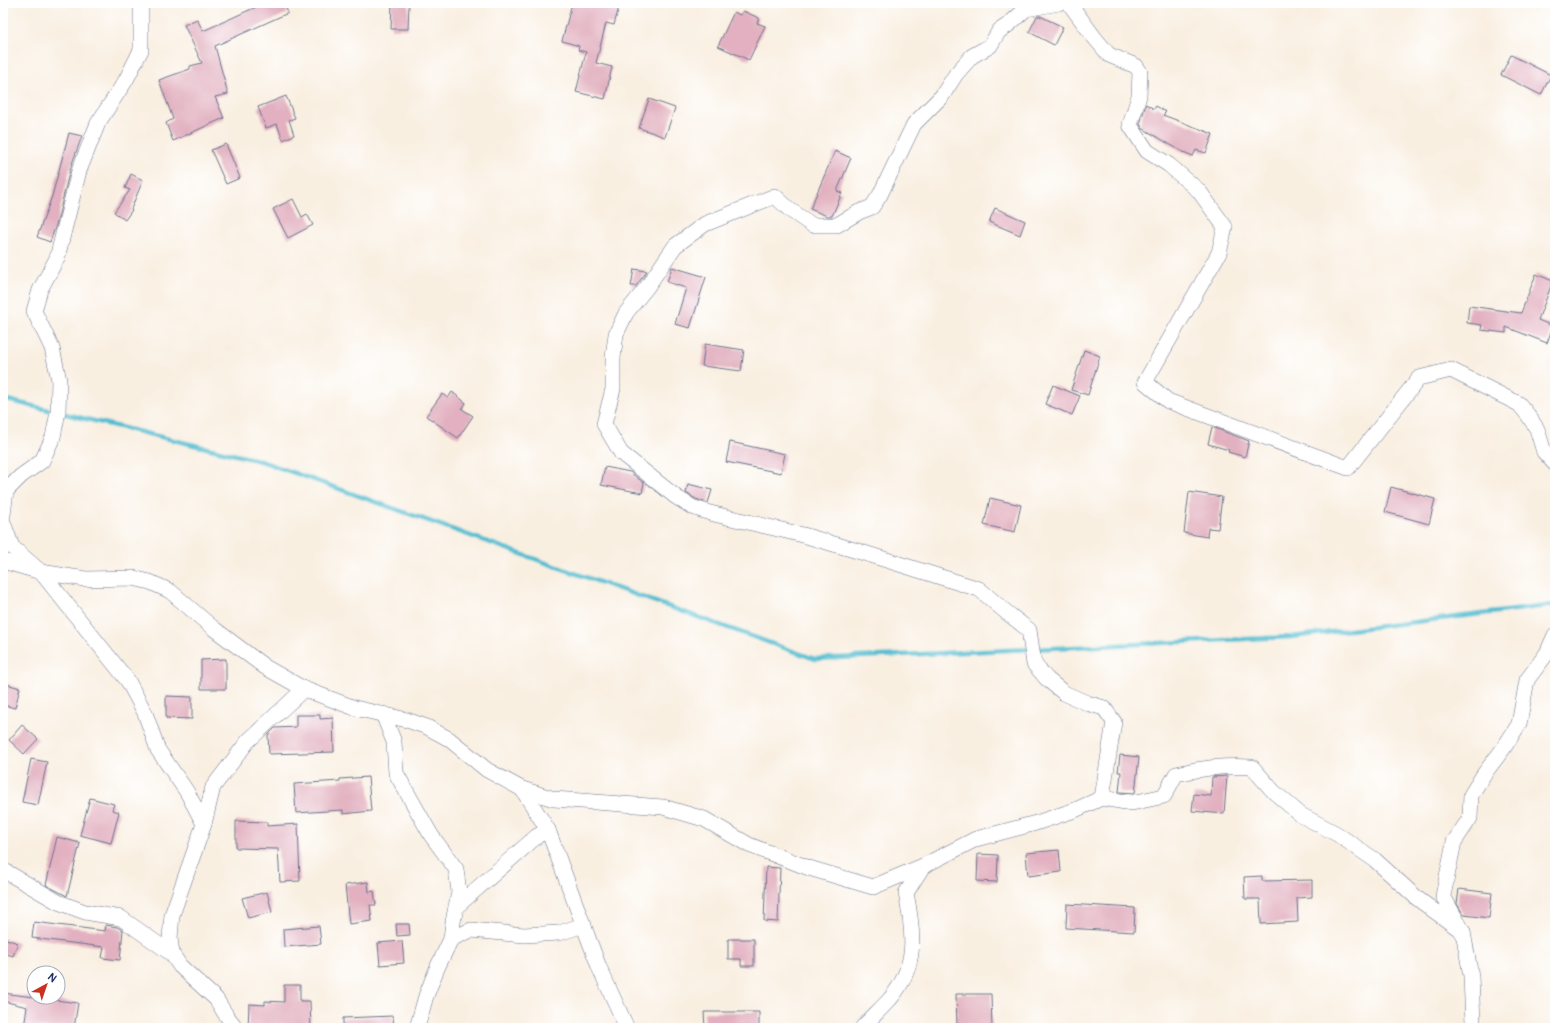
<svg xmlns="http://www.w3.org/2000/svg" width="1558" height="1031" font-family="Pangolin,sans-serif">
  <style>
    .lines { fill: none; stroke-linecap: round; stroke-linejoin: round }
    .stream { stroke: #55bed1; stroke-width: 4.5 }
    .building { fill: #e2b0c0 }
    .minor-casing { stroke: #69728c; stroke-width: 16 }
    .minor { stroke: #fff; stroke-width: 15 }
  </style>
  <rect width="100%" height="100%" fill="#fff"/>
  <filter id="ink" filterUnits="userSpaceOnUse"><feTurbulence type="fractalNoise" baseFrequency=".025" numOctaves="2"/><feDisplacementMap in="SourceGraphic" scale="8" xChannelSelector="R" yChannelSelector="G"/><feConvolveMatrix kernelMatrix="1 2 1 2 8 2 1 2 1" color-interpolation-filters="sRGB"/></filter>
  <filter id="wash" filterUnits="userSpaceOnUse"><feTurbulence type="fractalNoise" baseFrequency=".012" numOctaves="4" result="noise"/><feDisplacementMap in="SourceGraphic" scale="16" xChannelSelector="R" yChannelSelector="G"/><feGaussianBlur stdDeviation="0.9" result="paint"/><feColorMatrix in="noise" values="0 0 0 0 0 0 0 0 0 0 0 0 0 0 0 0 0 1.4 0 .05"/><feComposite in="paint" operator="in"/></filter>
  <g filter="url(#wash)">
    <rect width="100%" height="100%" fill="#f9efe1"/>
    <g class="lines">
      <!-- stream -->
      <polyline class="stream" points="3,399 261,461 815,659 1291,637 1555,605"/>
    </g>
    <g id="blocks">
      <!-- building -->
      <g class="building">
        <polygon points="265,3 284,3 288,13 215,46 228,94 215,97 224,118 173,141 166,123 173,119 159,80 190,69 190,66 202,63 184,25 197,19 203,31"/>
        <polygon points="392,3 409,3 408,29 391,29"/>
        <polygon points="572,3 620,3 614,25 606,23 596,63 612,67 605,99 576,92 586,52 578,50 579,46 562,41"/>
        <polygon points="743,11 759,18 757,23 765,26 749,60 718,46 734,12 740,15"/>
        <polygon points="1037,16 1040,16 1063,27 1054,45 1029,32"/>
        <polygon points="1511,55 1551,75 1541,95 1501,75"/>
        <polygon points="286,96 295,118 289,120 294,135 283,140 277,124 266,128 258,107"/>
        <polygon points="649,99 675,108 665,137 639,128"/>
        <polygon points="1146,104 1154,109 1156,106 1166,112 1163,115 1213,134 1206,153 1196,150 1193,156 1181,151 1142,128 1140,124"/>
        <polygon points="69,133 82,136 70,169 57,222 50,242 37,237 52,196"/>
        <polygon points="226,144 240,178 226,184 211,150"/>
        <polygon points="835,151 851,158 837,191 842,193 832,216 827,216 810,209"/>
        <polygon points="131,174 143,180 131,209 132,210 125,220 114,212 130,190 125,188"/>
        <polygon points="293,199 302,217 307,214 313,225 288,238 273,209"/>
        <polygon points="995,208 1025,221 1020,235 989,222"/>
        <polygon points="672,267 706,277 690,328 675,324 686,288 667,282"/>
        <polygon points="634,269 647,271 636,286 631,286"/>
        <polygon points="1536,274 1553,281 1538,320 1553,326 1547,343 1506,327 1506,333 1481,330 1482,325 1467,323 1469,306 1521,313"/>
        <polygon points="705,344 744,350 741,371 702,366"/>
        <polygon points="1084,350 1100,356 1088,395 1071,390"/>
        <polygon points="1053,385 1080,396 1072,415 1045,404"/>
        <polygon points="452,392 466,403 462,409 473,416 458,438 426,416 442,394 448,398"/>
        <polygon points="1212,427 1249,441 1245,457 1228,452 1229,450 1208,444"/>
        <polygon points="730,442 785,454 781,473 726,462"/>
        <polygon points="605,467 630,472 644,483 642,493 601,485"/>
        <polygon points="688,484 712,490 708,503 696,499 686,493"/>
        <polygon points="1391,487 1435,499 1429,524 1385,512"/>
        <polygon points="1189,492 1222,497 1218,529 1208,528 1207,537 1184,533"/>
        <polygon points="990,498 1021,505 1015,532 984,525"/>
        <polygon points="226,659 226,689 201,689 201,660"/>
        <polygon points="3,683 20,688 15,708 3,705"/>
        <polygon points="166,696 192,697 192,719 166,718"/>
        <polygon points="296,715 320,715 320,719 333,718 334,752 269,754 268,735 275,728 296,727"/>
        <polygon points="22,725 38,739 24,754 9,740"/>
        <polygon points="1120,755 1139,757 1135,793 1119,792 1121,772 1118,772"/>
        <polygon points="31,759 47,762 38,805 22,802"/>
        <polygon points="1227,776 1224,814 1192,811 1194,794 1211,796 1212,777"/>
        <polygon points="368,777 371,811 343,814 343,810 296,813 294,784 340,781 340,779"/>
        <polygon points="90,798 114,804 112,810 119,812 111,843 80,835"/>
        <polygon points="236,821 267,822 267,826 298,824 300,881 280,882 278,849 236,848"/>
        <polygon points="57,837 80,843 67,896 46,885"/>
        <polygon points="1059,850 1061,872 1028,876 1026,853"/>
        <polygon points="978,854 998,855 997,882 977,881"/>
        <polygon points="766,867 780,868 778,922 764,921"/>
        <polygon points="1262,876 1262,881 1312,880 1312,897 1297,898 1298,922 1261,924 1260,899 1245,899 1244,877"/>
        <polygon points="368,882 369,892 374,891 376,905 370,905 372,921 349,924 345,885"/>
        <polygon points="1459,889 1492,893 1489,918 1464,915 1457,904"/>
        <polygon points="267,892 272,912 248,918 242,898"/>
        <polygon points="1067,904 1135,908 1134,932 1066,928"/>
        <polygon points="34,922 105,931 106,925 117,927 123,930 120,960 102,958 104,947 32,938"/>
        <polygon points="396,924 409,924 410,935 397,936"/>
        <polygon points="319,926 321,944 284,947 283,929"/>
        <polygon points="3,938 18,943 13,956 3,953"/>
        <polygon points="728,939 754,939 754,966 741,966 741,959 728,959"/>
        <polygon points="402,941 404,963 380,965 378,943"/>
        <polygon points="284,985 300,985 300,1001 310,1001 311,1028 248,1028 249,1004 265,1005 265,1001 284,1002"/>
        <polygon points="3,993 78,1003 74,1028 24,1028 27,1007 3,1001"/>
        <polygon points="956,994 991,994 992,1028 971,1028 970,1024 957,1024"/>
        <polygon points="704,1012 759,1012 759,1028 705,1028"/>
        <polygon points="393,1016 394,1028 343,1028 343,1018"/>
      </g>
    </g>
  </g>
  <g filter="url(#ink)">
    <use href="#blocks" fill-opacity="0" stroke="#69728c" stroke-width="1"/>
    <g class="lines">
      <!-- minor casing -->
      <g class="minor-casing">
        <g id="minor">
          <polyline points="1059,3 1026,9 1008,25 999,31 990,46 972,56 956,74 942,96 914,124 880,195 872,207 859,212 837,225 812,225 790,210 775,196 705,224 675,246 647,287 626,313 616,334 613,358 613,389 604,424 621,453 676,497 692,507 710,513 803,535 861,552 979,589 1006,612 1029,630 1034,664 1047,679 1064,693 1087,703 1104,708 1114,722 1102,798"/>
          <polyline points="1069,3 1094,37 1109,55 1136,66 1140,72 1139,96 1130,125 1147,151 1169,165 1199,191 1225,227 1219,253 1145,382 1168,401 1348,468 1419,378 1451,370 1519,404 1528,415 1537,429 1544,452 1555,464"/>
          <polyline points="3,515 6,491 21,476 42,461 53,437 58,412 59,380 52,348 34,311 40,290 57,258 79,171 98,123 126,80 141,50 141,3"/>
          <polyline points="3,522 12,547 41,572 128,681 145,713 158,750 187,792 204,824"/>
          <path d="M 3,561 L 41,572 L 85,579 L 133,578 L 150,582 L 170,591 L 213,628 L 265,667 L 304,689 L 355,708 L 407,720 L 427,727 L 449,739 L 487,770 L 522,789 L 554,799 L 663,807 L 704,819 L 749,845 L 809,868 L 873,887 L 923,866 L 976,839 L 1036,823 L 1075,810 L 1102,798 L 1132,803 L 1164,796 L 1176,774 C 1205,768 1222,765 1252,767 L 1274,792 L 1301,815 L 1337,834 L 1375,860 L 1418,899 L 1463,932"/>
          <polyline points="383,714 394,742 396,773 431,835 456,869 459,892 453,922 451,939"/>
          <polyline points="522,789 548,830 599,967 627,1028"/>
          <polyline points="3,870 58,902 85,912 121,918 172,954"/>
          <polyline points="456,907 537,836 548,830"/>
          <polyline points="236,1028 226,1015 216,999 180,966 172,954 170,938 172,915 204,824 213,787 248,741 304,689"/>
          <polyline points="417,1028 426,996 438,966 451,939 471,930 524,935 559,933 584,925"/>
          <path d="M 862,1028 C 871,1018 881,1009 890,999 C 918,966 914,933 906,893 L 923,866"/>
          <polyline points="1472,1028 1473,1023 1471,976 1463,932 1443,896 1454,842 1470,818 1471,795 1484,774 1503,749 1519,724 1527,680 1547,653 1555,635"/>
        </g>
      </g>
      <!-- minor -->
      <use href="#minor" class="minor"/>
    </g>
  </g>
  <!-- margin -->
  <rect width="1558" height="1031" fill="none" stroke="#fff" stroke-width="16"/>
  <!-- north arrow -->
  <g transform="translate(46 985) rotate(40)"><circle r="19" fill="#ffffff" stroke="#a4acbf"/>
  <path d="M0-3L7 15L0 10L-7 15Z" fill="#c8321e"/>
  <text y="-6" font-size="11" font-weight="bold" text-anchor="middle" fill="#1b2f5e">N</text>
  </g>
</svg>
